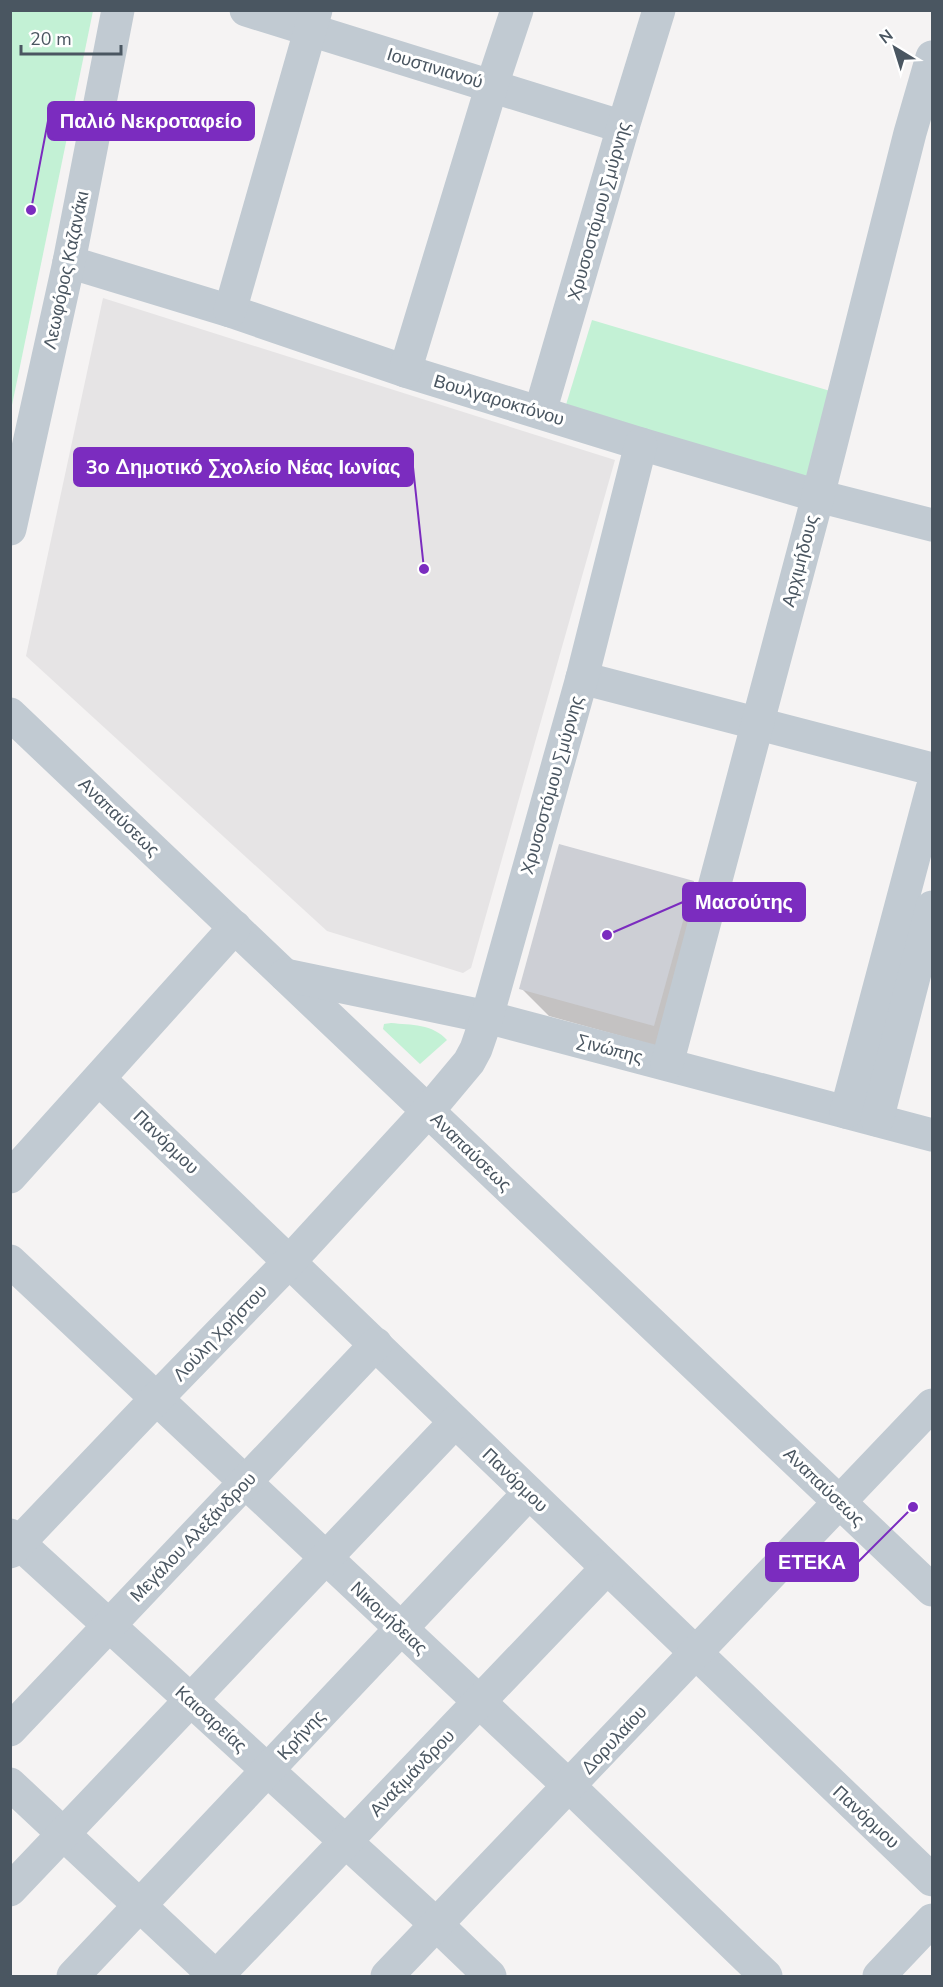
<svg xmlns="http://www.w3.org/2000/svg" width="943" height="1987" font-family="'Nunito Sans',sans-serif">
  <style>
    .education { fill: #e6e4e5 }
    .green { fill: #c3f1d5 }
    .shadow { fill: #0003 }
    .building { fill: #cdcfd5 }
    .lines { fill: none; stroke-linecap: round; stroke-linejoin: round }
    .minor { stroke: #c1cad2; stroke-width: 33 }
    .labels { text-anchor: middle; stroke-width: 6; stroke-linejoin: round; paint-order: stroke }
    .street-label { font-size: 18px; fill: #4a5661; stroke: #fff }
    .leader { fill: none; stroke: #7b2cbf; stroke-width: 2 }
    .callout-dot { fill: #7b2cbf; stroke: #fff; stroke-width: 2 }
    .callout { fill: #7b2cbf; stroke: #7b2cbf; stroke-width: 2 }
    .callout-label { font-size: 20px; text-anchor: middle; font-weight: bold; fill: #fff }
  </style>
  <rect width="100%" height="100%" fill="#f5f3f3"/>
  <!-- education -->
  <polygon class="education" points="103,298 615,460 471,968 463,973 327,931 26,656"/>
  <!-- green -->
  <g class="green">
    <polygon points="11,10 93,11 11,410 10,11"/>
    <polygon points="592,320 837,393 810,481 565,408"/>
    <path d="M 391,1023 C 411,1025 433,1024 447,1040 L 420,1064 L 383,1029 L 384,1024 Z"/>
  </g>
  <!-- shadow -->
  <polygon class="shadow" points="693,882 721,910 682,1053 549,1016 521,988"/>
  <!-- building -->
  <polygon class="building" points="559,844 694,881 654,1026 519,989"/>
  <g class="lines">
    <!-- minor -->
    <g class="minor">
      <polyline points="246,10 623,127"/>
      <polyline points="69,262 230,311 405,371 641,444 818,496 932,525"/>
      <polyline points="230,311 316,10"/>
      <polyline points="405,371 492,85 517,10"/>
      <polyline points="540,412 623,127 659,10"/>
      <polyline points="10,529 69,262 118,10"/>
      <polyline points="582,678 932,769"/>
      <polyline points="10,714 932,1590"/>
      <polyline points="285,975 487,1017 932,1135"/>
      <polyline points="667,1064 818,496 910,133 932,57"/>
      <path d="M 99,1079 C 378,1345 653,1615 932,1880"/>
      <polyline points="846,1112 932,789"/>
      <polyline points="877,1120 932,907"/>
      <polyline points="10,1177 235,927"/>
      <polyline points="10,1261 570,1787 766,1976"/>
      <polyline points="10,1535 437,1925 490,1976"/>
      <polyline points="10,1552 156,1399 290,1261 428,1111 469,1062 476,1049 487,1017 582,678 641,444"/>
      <polyline points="10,1730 376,1344"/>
      <polyline points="10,1784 215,1976"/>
      <polyline points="10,1890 455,1422"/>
      <polyline points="73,1976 529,1493"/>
      <polyline points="217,1976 606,1569"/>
      <polyline points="387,1976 932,1405"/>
      <polyline points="879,1976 932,1920"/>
    </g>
  </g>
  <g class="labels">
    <!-- street labels -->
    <g class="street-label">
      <text transform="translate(435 68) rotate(17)" y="6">Ιουστινιανού</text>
      <text transform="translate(599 211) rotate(-74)" y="6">Χρυσοστόμου Σμύρνης</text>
      <text transform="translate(66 270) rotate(-78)" y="6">Λεωφόρος Καζανάκι</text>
      <text transform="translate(499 400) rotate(17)" y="6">Βουλγαροκτόνου</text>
      <text transform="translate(800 561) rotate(-75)" y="6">Αρχιμήδους</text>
      <text transform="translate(552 785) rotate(-74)" y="6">Χρυσοστόμου Σμύρνης</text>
      <text transform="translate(119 817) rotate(44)" y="6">Αναπαύσεως</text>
      <text transform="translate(610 1049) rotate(15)" y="6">Σινώπης</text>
      <text transform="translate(166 1142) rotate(44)" y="6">Πανόρμου</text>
      <text transform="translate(471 1152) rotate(44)" y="6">Αναπαύσεως</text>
      <text transform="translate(220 1333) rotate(-46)" y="6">Λούλη Χρήστου</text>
      <text transform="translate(515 1480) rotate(44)" y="6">Πανόρμου</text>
      <text transform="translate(824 1487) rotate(44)" y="6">Αναπαύσεως</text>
      <text transform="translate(193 1537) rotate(-46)" y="6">Μεγάλου Αλεξάνδρου</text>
      <text transform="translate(389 1618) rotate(43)" y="6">Νικομήδειας</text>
      <text transform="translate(211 1719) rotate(42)" y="6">Καισαρείας</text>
      <text transform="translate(301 1735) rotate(-47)" y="6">Κρήνης</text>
      <text transform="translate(614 1740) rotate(-47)" y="6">Δορυλαίου</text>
      <text transform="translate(412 1773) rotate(-46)" y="6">Αναξιμάνδρου</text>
      <text transform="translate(866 1817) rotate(43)" y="6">Πανόρμου</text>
    </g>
  </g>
  <!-- callouts -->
  <path class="leader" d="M31 210L48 121M424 569L413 467M607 935L683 902M913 1507L858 1562"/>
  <g class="callout-dot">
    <circle cx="31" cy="210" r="6"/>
    <circle cx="424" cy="569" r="6"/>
    <circle cx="607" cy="935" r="6"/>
    <circle cx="913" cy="1507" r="6"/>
  </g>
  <g class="callout">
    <rect x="48" y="102" width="206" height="38" rx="6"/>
    <rect x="74" y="448" width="339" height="38" rx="6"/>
    <rect x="683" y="883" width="122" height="38" rx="6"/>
    <rect x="766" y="1543" width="92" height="38" rx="6"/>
  </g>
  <g class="callout-label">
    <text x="151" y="128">Παλιό Νεκροταφείο</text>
    <text x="243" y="474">3ο Δημοτικό Σχολείο Νέας Ιωνίας</text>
    <text x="744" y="909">Μασούτης</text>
    <text x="812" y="1569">ΕΤΕΚΑ</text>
  </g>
  <!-- border -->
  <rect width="943" height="1987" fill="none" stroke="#4a5661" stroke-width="24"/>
  <!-- north arrow -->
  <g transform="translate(895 48) rotate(322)" stroke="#ffffff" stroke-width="4.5" paint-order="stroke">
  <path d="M0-4.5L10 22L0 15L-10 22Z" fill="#4a5661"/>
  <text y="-9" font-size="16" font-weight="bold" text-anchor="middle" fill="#4a5661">N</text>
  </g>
  <!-- scale -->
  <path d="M21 45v9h100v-9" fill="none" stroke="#4a5661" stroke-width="3"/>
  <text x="30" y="45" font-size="18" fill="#4a5661" stroke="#ffffff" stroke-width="4.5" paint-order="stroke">20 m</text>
</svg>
